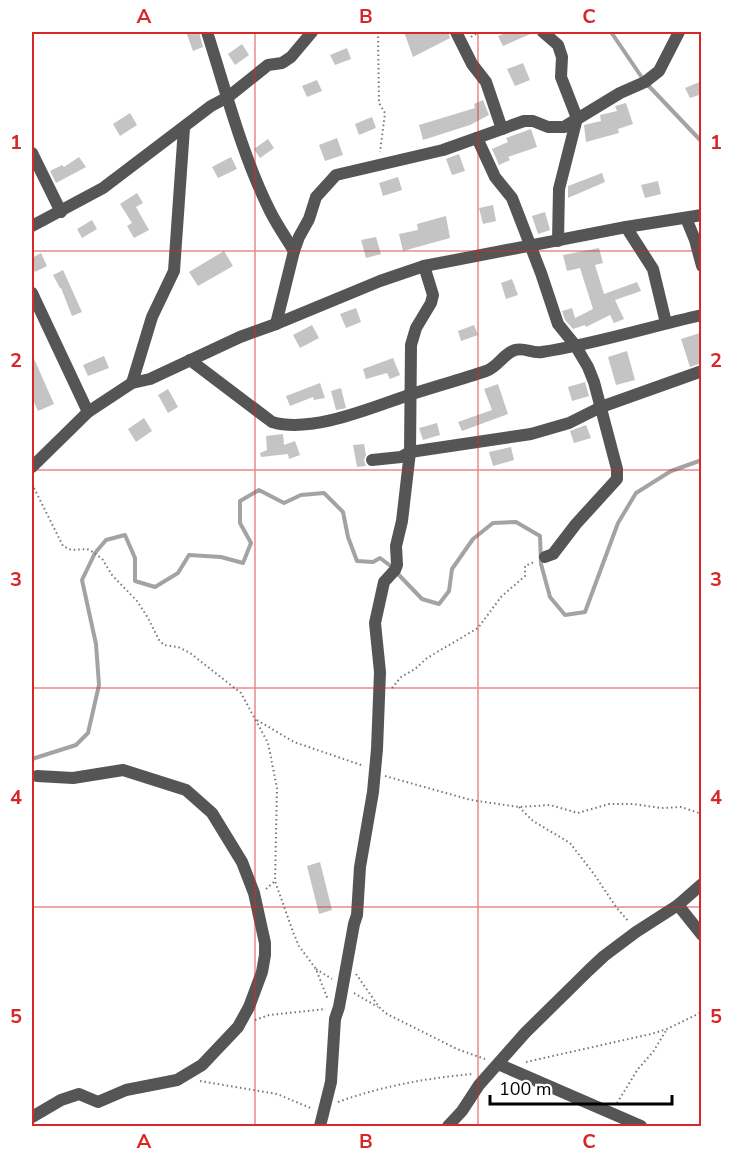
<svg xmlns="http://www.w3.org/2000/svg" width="733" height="1158" font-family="'Nunito Sans',sans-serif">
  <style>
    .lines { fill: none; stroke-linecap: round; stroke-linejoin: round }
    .stream { stroke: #a3a3a3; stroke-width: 4 }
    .building { fill: #c4c4c4 }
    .path { stroke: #777; stroke-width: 2; stroke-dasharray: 1.5 3; stroke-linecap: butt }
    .street { stroke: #555; stroke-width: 12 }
    .grid { fill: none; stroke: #d62828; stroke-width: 1.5; stroke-opacity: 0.55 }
    .neatline { fill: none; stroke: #d62828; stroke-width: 2 }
    .grid-label { font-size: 20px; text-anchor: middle; font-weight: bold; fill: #d62828 }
  </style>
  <rect width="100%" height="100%" fill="#fff"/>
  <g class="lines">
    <!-- stream -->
    <g class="stream">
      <polyline points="611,32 645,82 702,142"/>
      <polyline points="397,573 422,599 439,604 449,591 452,569 473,539 493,523 516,522 540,536 541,564 550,597 565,615 585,612 618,523 636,493 671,471 702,460"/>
      <polyline points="32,759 76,745 88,733 99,685 96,644 82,580 95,553 106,540 125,535 135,558 135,581 155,587 178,573 189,555 221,557 243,563 251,543 240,523 240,501 259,490 284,503 301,495 324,493 343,512 348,537 357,561 373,562 380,558 392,567"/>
    </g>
  </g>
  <!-- building -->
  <g class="building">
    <polygon points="186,32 199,32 203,47 193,51"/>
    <polygon points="404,32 448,32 450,38 413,57"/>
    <polygon points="508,32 535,32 503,46 498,36"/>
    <polygon points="242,44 249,55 235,65 228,54"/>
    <polygon points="347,48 351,59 335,65 330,55"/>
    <polygon points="523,63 530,80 515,86 507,69"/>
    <polygon points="317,80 322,91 307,97 302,86"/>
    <polygon points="702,81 702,94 690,98 685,88"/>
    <polygon points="483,100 489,115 470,125 423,140 419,125 475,108 474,104"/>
    <polygon points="626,103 633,124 618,129 619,133 586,142 584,125 601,121 600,115 617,111 615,106"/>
    <polygon points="130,113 137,125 120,136 113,124"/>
    <polygon points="372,117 376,128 359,135 355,124"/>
    <polygon points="531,129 537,147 508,157 510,160 499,165 492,149 508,142 506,138"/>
    <polygon points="337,138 343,155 325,161 319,145"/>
    <polygon points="268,139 274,148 260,158 254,149"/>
    <polygon points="459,154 465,171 452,175 446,159"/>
    <polygon points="79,157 86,167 56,183 50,171 62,165 64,167"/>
    <polygon points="231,157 237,169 218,178 212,167"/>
    <polygon points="602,173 605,182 568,198 568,186"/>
    <polygon points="398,177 402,190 383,196 379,183"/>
    <polygon points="658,181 661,194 645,198 641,185"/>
    <polygon points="137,193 143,203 136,207 149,230 134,238 127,226 132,223 120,204"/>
    <polygon points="493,205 496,221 483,224 479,208"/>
    <polygon points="545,212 550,230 538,234 532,216"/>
    <polygon points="446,216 450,238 403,251 399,234 418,230 417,224"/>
    <polygon points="92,220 97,229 82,238 77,229"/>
    <polygon points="376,237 381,254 366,258 361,240"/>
    <polygon points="599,248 603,263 595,265 604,294 637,282 641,291 615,300 624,319 614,323 610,315 586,327 585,325 573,329 565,320 562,311 572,308 575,318 593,309 580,268 567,271 563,255"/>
    <polygon points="224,251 233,266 198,286 189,272"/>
    <polygon points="41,253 47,266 35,272 32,265 32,258"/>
    <polygon points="63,270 82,312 72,316 61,288 60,288 53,275"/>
    <polygon points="512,279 518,295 506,299 501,283"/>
    <polygon points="356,308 361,322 346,328 340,314"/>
    <polygon points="312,325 319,338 300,348 293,335"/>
    <polygon points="474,325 478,335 461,341 458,331"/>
    <polygon points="700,333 702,363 690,367 681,339"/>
    <polygon points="627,351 635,380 616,385 608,357"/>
    <polygon points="32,354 54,404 38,411 32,398"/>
    <polygon points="104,356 109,368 88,376 83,365"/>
    <polygon points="393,358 400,375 390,379 387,373 366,379 363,369"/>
    <polygon points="585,382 589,396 572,401 568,387"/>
    <polygon points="320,383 325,398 314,400 313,397 290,406 286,396"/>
    <polygon points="498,384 508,414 462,431 458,422 492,410 484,389"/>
    <polygon points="341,388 346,408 336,410 331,391"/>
    <polygon points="168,389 178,407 168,413 158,395"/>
    <polygon points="144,418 152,431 136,442 128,429"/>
    <polygon points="437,423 440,435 423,440 419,428"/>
    <polygon points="586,425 591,438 574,443 570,431"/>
    <polygon points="283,434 284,445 295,441 300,455 289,459 288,454 261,457 260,453 267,450 266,436"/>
    <polygon points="364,444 366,455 364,460 366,466 357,467 353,445"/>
    <polygon points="511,447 514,460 493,466 489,452"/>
    <polygon points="320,862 332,910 319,914 307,866"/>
  </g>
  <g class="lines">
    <!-- path -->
    <g class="path">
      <polyline points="378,32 379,103 385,113 380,152"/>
      <polyline points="471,37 479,32"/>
      <polyline points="32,484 63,546 71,550 87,549 95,553 103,560 112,575 137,601 148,618 159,640 164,645 178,647 190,653 241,693 268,743 277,788 275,881 293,932 299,946 316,969 328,1000"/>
      <polyline points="392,688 401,677 415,669 427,658 478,628 501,597 525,576 525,566 534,562"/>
      <polyline points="257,720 294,742 364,766"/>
      <polyline points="385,776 471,800 519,807 550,805 578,813 609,804 633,804 661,808 681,807 702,814"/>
      <polyline points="519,807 533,821 570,843 594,874 616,907 629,922"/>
      <polyline points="266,889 275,881"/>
      <polyline points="316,969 332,979"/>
      <polyline points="356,974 379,1007 387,1014 457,1049 485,1059"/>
      <polyline points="354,993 378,1007"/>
      <polyline points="255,1020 269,1015 326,1009"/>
      <polyline points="526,1062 651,1034 667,1029 702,1012"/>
      <polyline points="200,1081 277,1094 313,1109"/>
      <path d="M 338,1102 C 382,1086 427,1078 473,1074"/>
      <polyline points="617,1103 638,1069 653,1052 667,1029"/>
    </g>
    <!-- street -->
    <g class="street">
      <path d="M 207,32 C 226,91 242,155 270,211 C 277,225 286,238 294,251"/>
      <polyline points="456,32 472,64 486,82 502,129"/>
      <polyline points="543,32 558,45 562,57 561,77 577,118 559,189 558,241"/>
      <polyline points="477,138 495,177 512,198 541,273 558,324 575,345 588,367 594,382 617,469 617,479 576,524 553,554 545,557"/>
      <polyline points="32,153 61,212"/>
      <polyline points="686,218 695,240 702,266"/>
      <polyline points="32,226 103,188 211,106 228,97 268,65 282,63 291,57 312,32"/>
      <polyline points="626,227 653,269 666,323"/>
      <polyline points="32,293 88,412"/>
      <polyline points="276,324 294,251 299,237 309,219 316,197 336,175 443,150 524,121 533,121 548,127 564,127 620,93 645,82 659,71 679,32"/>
      <path d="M 190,360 L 272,422 C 312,434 373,407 412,394 C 437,386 462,379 486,371 C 498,367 503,354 515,350 C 525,347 532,354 542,352 C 596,344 648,327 702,315"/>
      <polyline points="132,383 152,317 174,271 184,128"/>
      <polyline points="372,460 401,457 410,452 531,434 569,423 601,407 702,371"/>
      <polyline points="32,467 88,412 132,383 150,379 240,337 276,324 380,281 424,266 626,227 702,215"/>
      <polyline points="678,905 702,935"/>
      <polyline points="498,1064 641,1126"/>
      <polyline points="32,1117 61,1100 79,1094 98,1102 126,1090 177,1080 202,1065 238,1027 249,1007 262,972 265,955 265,943 254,893 242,862 212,813 186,790 123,770 73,778 37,776"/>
      <polyline points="320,1126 331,1082 335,1019 339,1007 354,924 357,915 360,867 373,792 377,749 380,672 375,623 384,582 395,570 397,565 396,546 402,521 410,452 411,345 416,328 431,303 433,295 424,266"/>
      <polyline points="448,1126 462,1111 479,1085 525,1033 589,970 604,956 636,932 678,905 702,884"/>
    </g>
  </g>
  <!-- grid -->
  <path class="grid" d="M 255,32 L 255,1126M 478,32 L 478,1126M 32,251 L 702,251M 32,470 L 702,470M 32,688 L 702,688M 32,907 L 702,907"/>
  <!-- border -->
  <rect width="733" height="1158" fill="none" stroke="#ffffff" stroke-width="66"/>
  <!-- scale -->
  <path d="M490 1095v9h182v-9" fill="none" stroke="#000000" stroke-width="3"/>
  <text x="499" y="1095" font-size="18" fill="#000000" stroke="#ffffff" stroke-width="4.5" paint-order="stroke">100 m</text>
  <rect x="33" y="33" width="667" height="1092" class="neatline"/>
  <g class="grid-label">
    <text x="144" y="23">A</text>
    <text x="366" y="23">B</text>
    <text x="589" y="23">C</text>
    <text x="16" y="149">1</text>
    <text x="716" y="149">1</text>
    <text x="16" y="367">2</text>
    <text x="716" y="367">2</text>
    <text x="16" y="586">3</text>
    <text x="716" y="586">3</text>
    <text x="16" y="804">4</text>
    <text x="716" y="804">4</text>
    <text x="16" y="1023">5</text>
    <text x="716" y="1023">5</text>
    <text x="144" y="1148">A</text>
    <text x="366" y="1148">B</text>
    <text x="589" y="1148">C</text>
  </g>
</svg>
